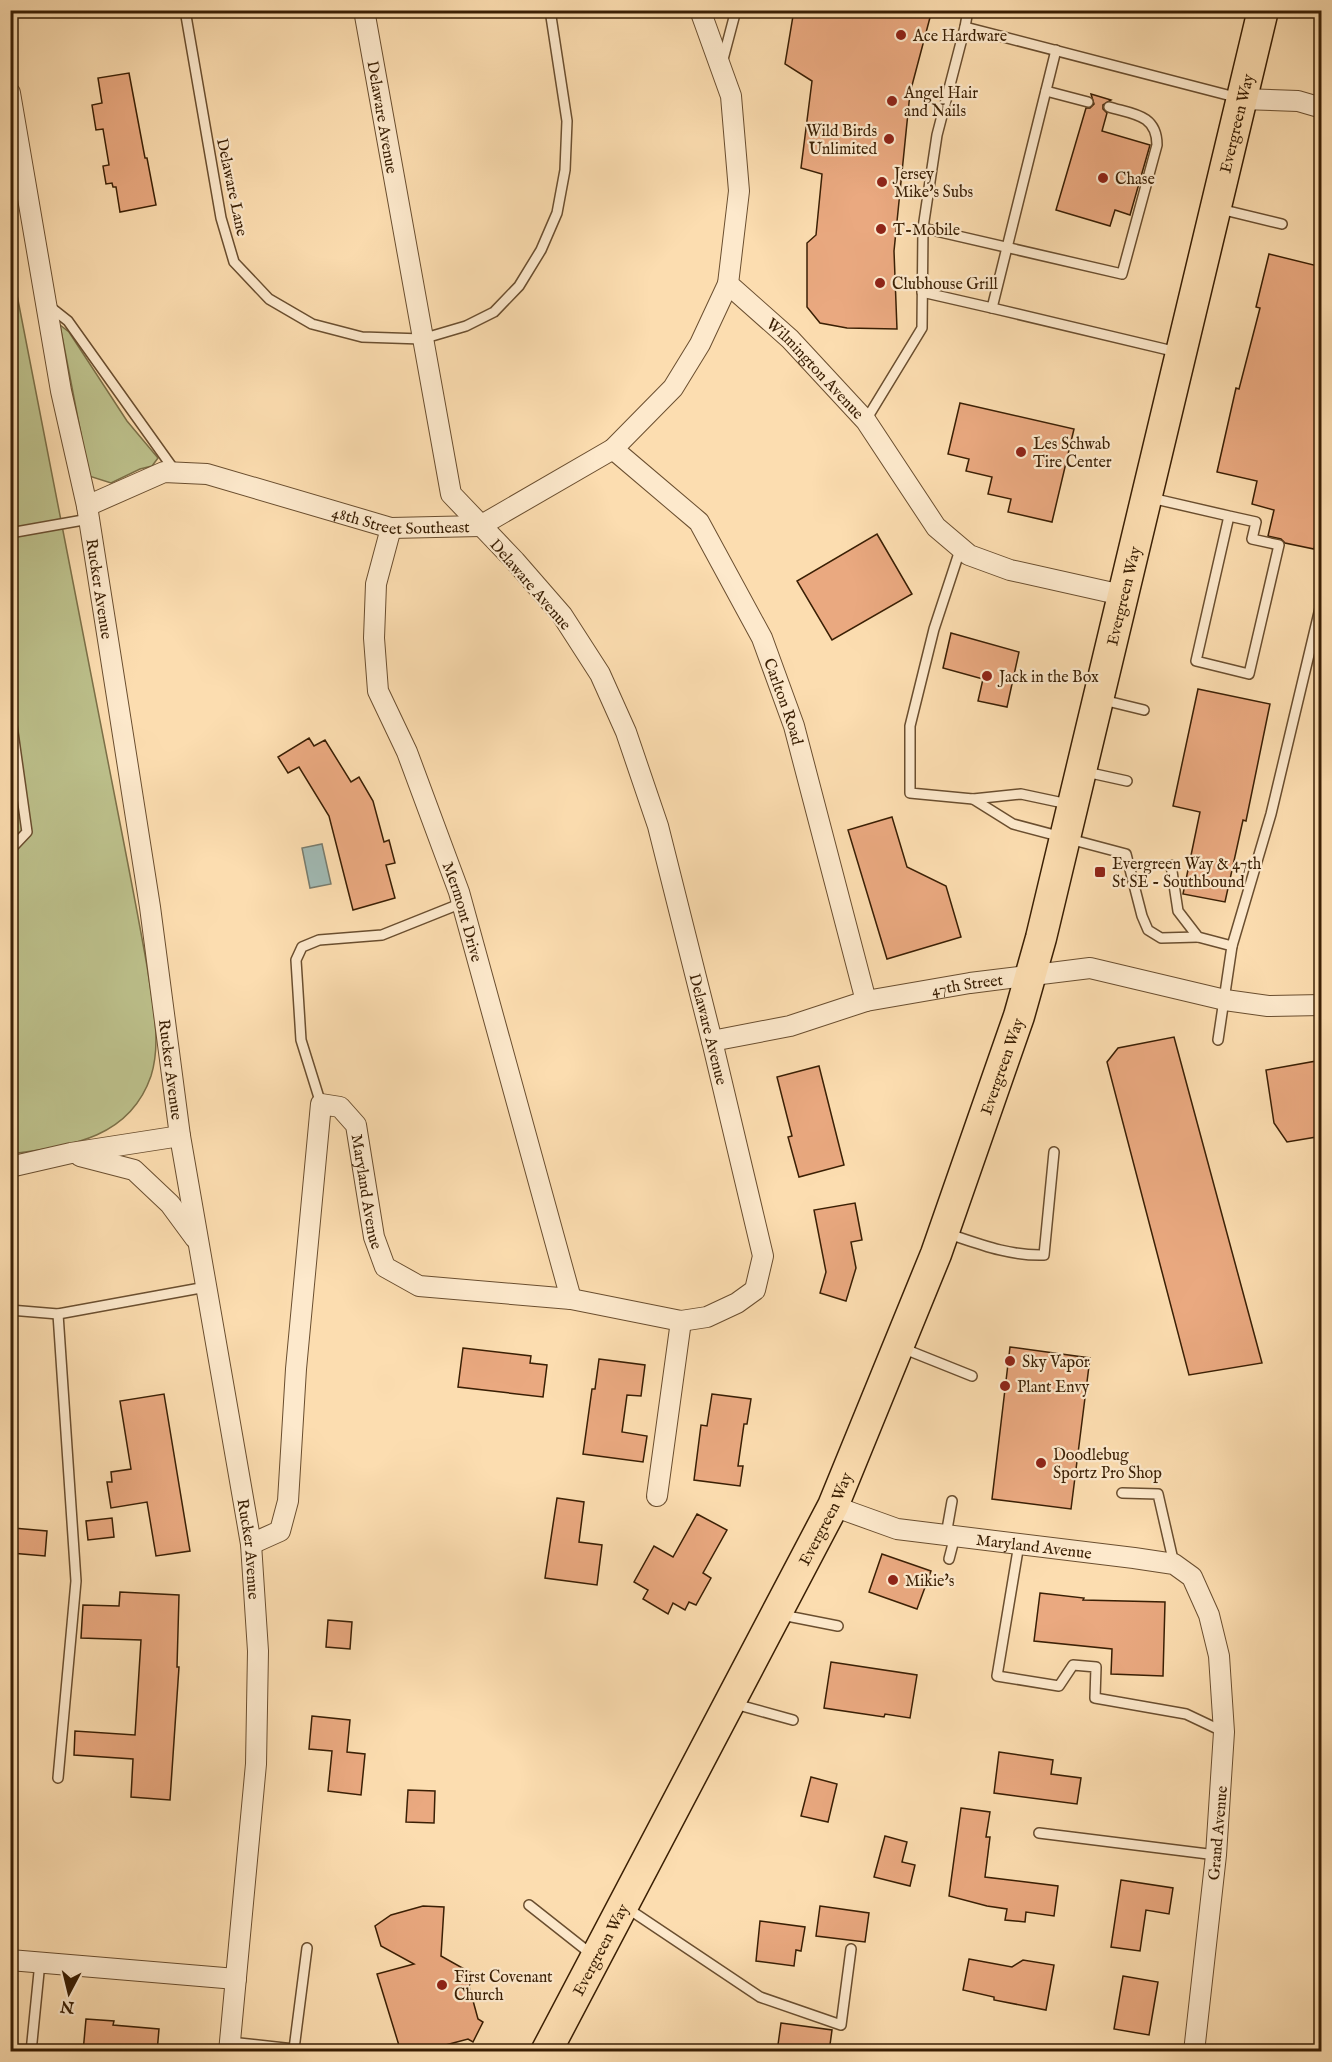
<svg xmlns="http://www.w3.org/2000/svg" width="1332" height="2062" font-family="'IM FELL English',serif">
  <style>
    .green { fill: #bdc18c; stroke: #7c7048; stroke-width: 1.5 }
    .water { fill: #a1bab4; stroke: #787c6e; stroke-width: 1.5 }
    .building { fill: #eaa980; stroke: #3a1f04; stroke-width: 1.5 }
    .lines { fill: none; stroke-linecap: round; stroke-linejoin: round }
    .lane-casing { stroke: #6a4e2f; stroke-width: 12 }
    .street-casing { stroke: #6a4e2f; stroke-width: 22 }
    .primary-casing { stroke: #3a1f04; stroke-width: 33 }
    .lane { stroke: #fde9cc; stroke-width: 9 }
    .street { stroke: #fde9cc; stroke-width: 20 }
    .primary { stroke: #fcddb0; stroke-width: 30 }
    .poi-dot { fill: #8f2418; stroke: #fde9cc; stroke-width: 2 }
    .labels { text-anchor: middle; stroke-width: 4.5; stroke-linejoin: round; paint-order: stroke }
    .poi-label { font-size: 16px; fill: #3a1f04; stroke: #fde9cc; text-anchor: start }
    .street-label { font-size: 16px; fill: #3a1f04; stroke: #fde9cc }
  </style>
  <rect width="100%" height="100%" fill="#fcddb0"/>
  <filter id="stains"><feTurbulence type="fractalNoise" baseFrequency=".00333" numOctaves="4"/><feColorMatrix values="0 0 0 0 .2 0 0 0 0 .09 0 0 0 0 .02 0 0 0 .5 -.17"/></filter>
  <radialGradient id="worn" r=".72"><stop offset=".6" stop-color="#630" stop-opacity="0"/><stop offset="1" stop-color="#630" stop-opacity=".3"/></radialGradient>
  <!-- green -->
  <g class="green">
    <path d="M 10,259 C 46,444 82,628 118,813 C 128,864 138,915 147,966 C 152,1001 162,1041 151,1076 C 129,1140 68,1146 11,1154 Z"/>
    <polygon points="60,325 69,332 127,421 158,458 152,466 140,469 111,483 89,476"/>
  </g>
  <!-- water -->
  <polygon class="water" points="322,844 331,884 310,888 302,848"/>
  <!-- building -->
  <g class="building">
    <polygon points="794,10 932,10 910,93 894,251 897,329 847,328 820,323 807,307 807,243 816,235 822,174 801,168 812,81 785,64"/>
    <polygon points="129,73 145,158 147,158 156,205 120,212 116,187 113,187 112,183 106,184 103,166 109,165 103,129 96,130 92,105 102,103 98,78"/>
    <polygon points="1091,94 1111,100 1103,105 1103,109 1107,113 1102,131 1150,145 1130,215 1115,210 1110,226 1056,210 1086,108 1090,108 1094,104"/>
    <polygon points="1269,254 1322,267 1322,519 1314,549 1285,543 1281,539 1268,536 1274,510 1252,504 1257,481 1217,472 1236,388 1239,389 1260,308 1256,307"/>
    <polygon points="960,403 1074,429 1052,522 1008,512 1011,499 988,494 992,477 966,471 969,459 948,454"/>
    <polygon points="877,534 912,594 832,640 797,581"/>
    <polygon points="951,633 1019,652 1007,707 978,701 983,679 943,668"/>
    <polygon points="1198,689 1270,704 1246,821 1243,820 1225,902 1183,894 1200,812 1173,806"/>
    <polygon points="309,738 314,746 325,740 351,782 359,777 373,801 384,842 389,840 395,863 386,865 395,898 353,910 329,816 299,767 288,773 278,757"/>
    <polygon points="892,817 907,867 946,886 961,937 887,959 848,830"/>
    <polygon points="1174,1037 1262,1363 1189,1375 1107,1062 1118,1048"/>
    <polygon points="1322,1060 1322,1136 1287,1142 1274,1123 1266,1070"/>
    <polygon points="819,1066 844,1165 799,1177 788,1137 792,1136 777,1077"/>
    <polygon points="855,1203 862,1240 851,1242 856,1268 846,1301 820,1293 826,1272 814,1210"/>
    <polygon points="1010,1347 1090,1358 1071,1509 992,1499"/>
    <polygon points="463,1348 531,1356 530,1363 547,1365 543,1397 458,1387"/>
    <polygon points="599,1359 645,1365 641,1396 627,1395 622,1432 647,1436 643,1462 583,1454 592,1389 595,1389"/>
    <polygon points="164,1394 190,1551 156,1556 147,1502 111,1508 107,1482 112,1482 111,1472 131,1469 120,1401"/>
    <polygon points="712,1394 751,1399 747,1424 744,1424 738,1466 743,1466 740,1486 694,1480 701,1425 707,1426"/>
    <polygon points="557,1498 584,1502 579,1542 602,1545 597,1585 545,1578"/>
    <polygon points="697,1514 727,1530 703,1573 711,1578 696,1605 689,1602 685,1610 673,1603 668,1614 643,1599 648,1590 634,1582 654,1546 673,1557"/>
    <polygon points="112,1518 114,1537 88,1540 86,1521"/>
    <polygon points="13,1528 47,1531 45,1556 11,1553"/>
    <polygon points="882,1554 931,1571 917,1609 869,1592"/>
    <polygon points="120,1592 179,1595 177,1667 179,1667 170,1800 131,1797 133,1759 74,1755 75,1731 135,1735 141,1640 81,1638 83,1605 119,1606"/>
    <polygon points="1040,1593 1084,1598 1083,1600 1165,1602 1163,1676 1111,1674 1112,1649 1034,1641"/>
    <polygon points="328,1620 352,1622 350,1649 326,1647"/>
    <polygon points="831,1662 917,1675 910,1718 885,1714 884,1717 824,1708"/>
    <polygon points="312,1716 350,1720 347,1752 365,1754 361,1795 328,1791 332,1751 309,1749"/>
    <polygon points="999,1752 1053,1760 1051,1774 1081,1778 1077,1804 994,1793"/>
    <polygon points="811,1777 837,1784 828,1822 801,1816"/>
    <polygon points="408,1790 435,1791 434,1823 406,1822"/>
    <polygon points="961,1808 990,1812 986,1837 990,1837 985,1877 1058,1886 1054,1916 1026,1912 1025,1922 1005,1920 1007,1909 987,1906 949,1896"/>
    <polygon points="885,1836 907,1842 902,1862 915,1865 910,1886 874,1877"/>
    <polygon points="1121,1880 1173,1888 1169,1914 1146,1910 1140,1951 1111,1947"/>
    <polygon points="423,1906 444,1907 441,1956 475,1975 469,1986 478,2019 483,2022 473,2042 468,2039 442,2046 439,2052 401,2052 377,1974 414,1964 381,1946 375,1926 391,1915"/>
    <polygon points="820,1906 869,1913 865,1942 816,1936"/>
    <polygon points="760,1921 805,1927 801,1951 796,1950 794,1966 756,1961"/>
    <polygon points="969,1959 1012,1967 1023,1960 1054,1965 1046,2010 994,2000 994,1997 963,1990"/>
    <polygon points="1123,1976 1158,1982 1149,2035 1114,2029"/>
    <polygon points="86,2019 114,2021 113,2025 159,2029 157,2052 83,2052"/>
    <polygon points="781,2023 832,2030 829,2052 777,2052"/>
  </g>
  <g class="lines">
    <!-- lane casing -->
    <g class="lane-casing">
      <g id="lane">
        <polyline points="185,10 221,218 234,262 269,299 312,324 362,337 422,339 466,326 494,312 519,286 541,250 557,213 565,170 567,121 550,10"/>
        <polyline points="965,27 968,10"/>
        <polyline points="722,63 736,10"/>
        <polyline points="1046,91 1088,102"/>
        <polyline points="1220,209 1282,224"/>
        <path d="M 923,228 L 1122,274 L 1157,145 C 1157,114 1132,114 1109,107"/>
        <polyline points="922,292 992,308 1056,50"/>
        <polyline points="49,306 68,321 175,471"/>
        <polyline points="992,308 1177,352"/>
        <polyline points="866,420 922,328 923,228 937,135 965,27 1239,98"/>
        <polyline points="1151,498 1229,516 1196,661 1249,674 1279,545 1252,539 1256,522 1229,516"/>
        <polyline points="10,533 89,519"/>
        <polyline points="961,547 934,629 910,726 910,793 973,799 1021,794 1068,804"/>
        <polyline points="1103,700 1144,710"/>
        <polyline points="10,711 27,832 10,850"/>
        <polyline points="1086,772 1127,781"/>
        <polyline points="973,799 1013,824 1126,854 1142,916 1148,930 1161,938 1198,937"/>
        <polyline points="1171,865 1178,911 1198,937 1232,946 1218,1040"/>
        <polyline points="1232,946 1271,814 1322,600"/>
        <polyline points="321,1104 301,1040 296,960 302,947 319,940 382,935 462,903"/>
        <path d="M 946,1233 C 979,1244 1009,1256 1044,1255 L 1054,1152"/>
        <polyline points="10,1310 58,1314 206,1287"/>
        <polyline points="902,1348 972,1376"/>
        <polyline points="1122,1493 1158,1494 1174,1564"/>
        <polyline points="946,1535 952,1501"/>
        <polyline points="1019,1544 997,1676 1059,1686 1073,1665 1096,1667 1095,1698 1186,1714 1224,1732"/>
        <polyline points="949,1559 955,1536"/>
        <polyline points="782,1615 838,1626"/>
        <polyline points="735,1704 793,1720"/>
        <polyline points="58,1778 76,1581 58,1314"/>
        <polyline points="1039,1833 1216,1855"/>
        <polyline points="529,1905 591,1954"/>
        <polyline points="627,1908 760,1997 841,2025 851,1949"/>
        <polyline points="230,2042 294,2049 307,1948"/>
        <polyline points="1056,2050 1067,2052"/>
        <polyline points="31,2052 40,1962"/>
      </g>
    </g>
    <!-- street casing -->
    <g class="street-casing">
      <g id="street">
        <path id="s1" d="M 700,10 L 731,96 L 739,191 L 728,284 L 790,339 L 866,421 L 936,527 L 969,555 L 1010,570 L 1122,595"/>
        <path id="s2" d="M 10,93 L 61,391 L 87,506 L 150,907 L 180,1136 L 251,1544 L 258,1651 L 256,1764 L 229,2052"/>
        <polyline points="1241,99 1298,101 1322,108"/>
        <path id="s3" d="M 613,449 L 699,522 L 762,638 L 794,726 L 866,1001"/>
        <path id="s4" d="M 87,506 L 164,472 L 207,474 L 391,528 L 480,526 L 613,449 L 673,388 L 700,344 L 728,284"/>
        <path id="s5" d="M 391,528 L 376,584 L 374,638 L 378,691 L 407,752 L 459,892 L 571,1299"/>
        <path id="s6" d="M 712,1041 L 790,1026 L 866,1001 L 970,983 L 1090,968 L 1225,1000 L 1268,1006 L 1322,1005"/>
        <polyline points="80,1156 134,1170 170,1204 195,1238"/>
        <polyline points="10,1167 71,1153 180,1136"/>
        <polyline points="657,1496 681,1321"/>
        <path id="s7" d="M 833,1506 L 897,1529 L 1134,1558 L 1174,1564 L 1192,1577 L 1209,1615 L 1219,1656 L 1224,1732 L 1216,1855 L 1194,2052"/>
        <path id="s8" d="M 251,1544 L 280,1531 L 288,1501 L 296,1369 L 321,1104 L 340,1107 L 356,1125 L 374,1237 L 385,1267 L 419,1286 L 571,1299 L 681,1321 L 707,1317 L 737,1303 L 755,1290 L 763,1256 L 712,1041 L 658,826 L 626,732 L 600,674 L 562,615 L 515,561 L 451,494 L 364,10"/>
        <polyline points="10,1960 236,1979"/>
      </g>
    </g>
    <!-- primary casing -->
    <g class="primary-casing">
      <g id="primary">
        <path id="s9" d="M 546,2052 L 833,1506 L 936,1254 L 1019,1016 L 1041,938 L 1263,10"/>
      </g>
    </g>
    <!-- lane -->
    <use href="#lane" class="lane"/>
    <!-- street -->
    <use href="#street" class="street"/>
    <!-- primary -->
    <use href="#primary" class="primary"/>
  </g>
  <!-- markers -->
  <g class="poi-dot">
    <circle cx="901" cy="35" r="6"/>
    <circle cx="892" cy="101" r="6"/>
    <circle cx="889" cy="139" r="6"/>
    <circle cx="1103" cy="178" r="6"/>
    <circle cx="882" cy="182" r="6"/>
    <circle cx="881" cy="229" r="6"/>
    <circle cx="880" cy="283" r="6"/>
    <circle cx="1021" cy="452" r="6"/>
    <circle cx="987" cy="676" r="6"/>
    <rect x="1094" y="866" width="12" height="12" rx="3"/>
    <circle cx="1010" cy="1361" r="6"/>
    <circle cx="1005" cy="1386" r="6"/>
    <circle cx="1041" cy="1463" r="6"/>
    <circle cx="893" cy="1580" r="6"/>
    <circle cx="442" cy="1985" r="6"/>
  </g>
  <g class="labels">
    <!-- poi labels -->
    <g class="poi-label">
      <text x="913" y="41">Ace Hardware</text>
      <text x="904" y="98">Angel Hair<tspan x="904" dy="18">and Nails</tspan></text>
      <text x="877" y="136" text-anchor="end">Wild Birds<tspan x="877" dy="18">Unlimited</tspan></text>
      <text x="894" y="179">Jersey<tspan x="894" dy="18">Mike's Subs</tspan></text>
      <text x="1115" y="184">Chase</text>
      <text x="893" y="235">T-Mobile</text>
      <text x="892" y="289">Clubhouse Grill</text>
      <text x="1033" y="449">Les Schwab<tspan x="1033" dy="18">Tire Center</tspan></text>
      <text x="999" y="682">Jack in the Box</text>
      <text x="1112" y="869">Evergreen Way &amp; 47th<tspan x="1112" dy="18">St SE - Southbound</tspan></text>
      <text x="1022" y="1367">Sky Vapor</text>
      <text x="1017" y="1392">Plant Envy</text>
      <text x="1053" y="1460">Doodlebug<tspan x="1053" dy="18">Sportz Pro Shop</tspan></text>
      <text x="905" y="1586">Mikie's</text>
      <text x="454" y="1982">First Covenant<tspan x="454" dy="18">Church</tspan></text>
    </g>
    <!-- street labels -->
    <g class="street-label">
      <text transform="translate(383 117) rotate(80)" y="6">Delaware Avenue</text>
      <text dy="6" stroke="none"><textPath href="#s9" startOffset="2060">Evergreen Way</textPath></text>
      <text transform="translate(233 187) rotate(78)" y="6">Delaware Lane</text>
      <text dy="6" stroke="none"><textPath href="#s1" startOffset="402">Wilmington Avenue</textPath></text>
      <text dy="6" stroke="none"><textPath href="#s4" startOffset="328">48th Street Southeast</textPath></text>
      <text transform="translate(531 584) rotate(49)" y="6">Delaware Avenue</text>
      <text dy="6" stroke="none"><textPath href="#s2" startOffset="504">Rucker Avenue</textPath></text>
      <text dy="6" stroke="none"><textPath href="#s9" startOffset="1574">Evergreen Way</textPath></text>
      <text dy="6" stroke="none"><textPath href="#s3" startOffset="312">Carlton Road</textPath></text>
      <text dy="6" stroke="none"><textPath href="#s5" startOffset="402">Mermont Drive</textPath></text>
      <text dy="6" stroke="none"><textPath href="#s6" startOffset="262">47th Street</textPath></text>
      <text transform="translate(709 1029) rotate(76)" y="6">Delaware Avenue</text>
      <text dy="6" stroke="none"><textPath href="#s9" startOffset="1088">Evergreen Way</textPath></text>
      <text dy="6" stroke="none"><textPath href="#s2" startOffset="990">Rucker Avenue</textPath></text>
      <text dy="6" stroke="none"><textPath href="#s8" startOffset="572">Maryland Avenue</textPath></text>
      <text dy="6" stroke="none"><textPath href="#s9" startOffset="602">Evergreen Way</textPath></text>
      <text dy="6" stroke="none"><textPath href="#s7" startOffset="206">Maryland Avenue</textPath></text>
      <text dy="6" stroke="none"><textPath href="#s2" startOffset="1476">Rucker Avenue</textPath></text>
      <text transform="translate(1217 1833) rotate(-85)" y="6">Grand Avenue</text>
      <text dy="6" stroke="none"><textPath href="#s9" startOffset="116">Evergreen Way</textPath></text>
    </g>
  </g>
  <!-- margin -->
  <rect width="1332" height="2062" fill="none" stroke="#fcddb0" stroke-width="36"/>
  <rect x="12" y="12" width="1308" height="2038" fill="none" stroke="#3a1f04" stroke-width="3"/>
  <rect x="18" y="18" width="1296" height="2026" fill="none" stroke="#3a1f04" stroke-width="1.5"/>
  <!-- north arrow -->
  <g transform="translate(69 1993) rotate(187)" stroke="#fde9cc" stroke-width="4.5" paint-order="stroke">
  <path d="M0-4.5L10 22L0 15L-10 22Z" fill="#3a1f04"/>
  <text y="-9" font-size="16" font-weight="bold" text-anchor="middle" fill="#3a1f04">N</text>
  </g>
  <rect width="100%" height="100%" filter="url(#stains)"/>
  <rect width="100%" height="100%" fill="url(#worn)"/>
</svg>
